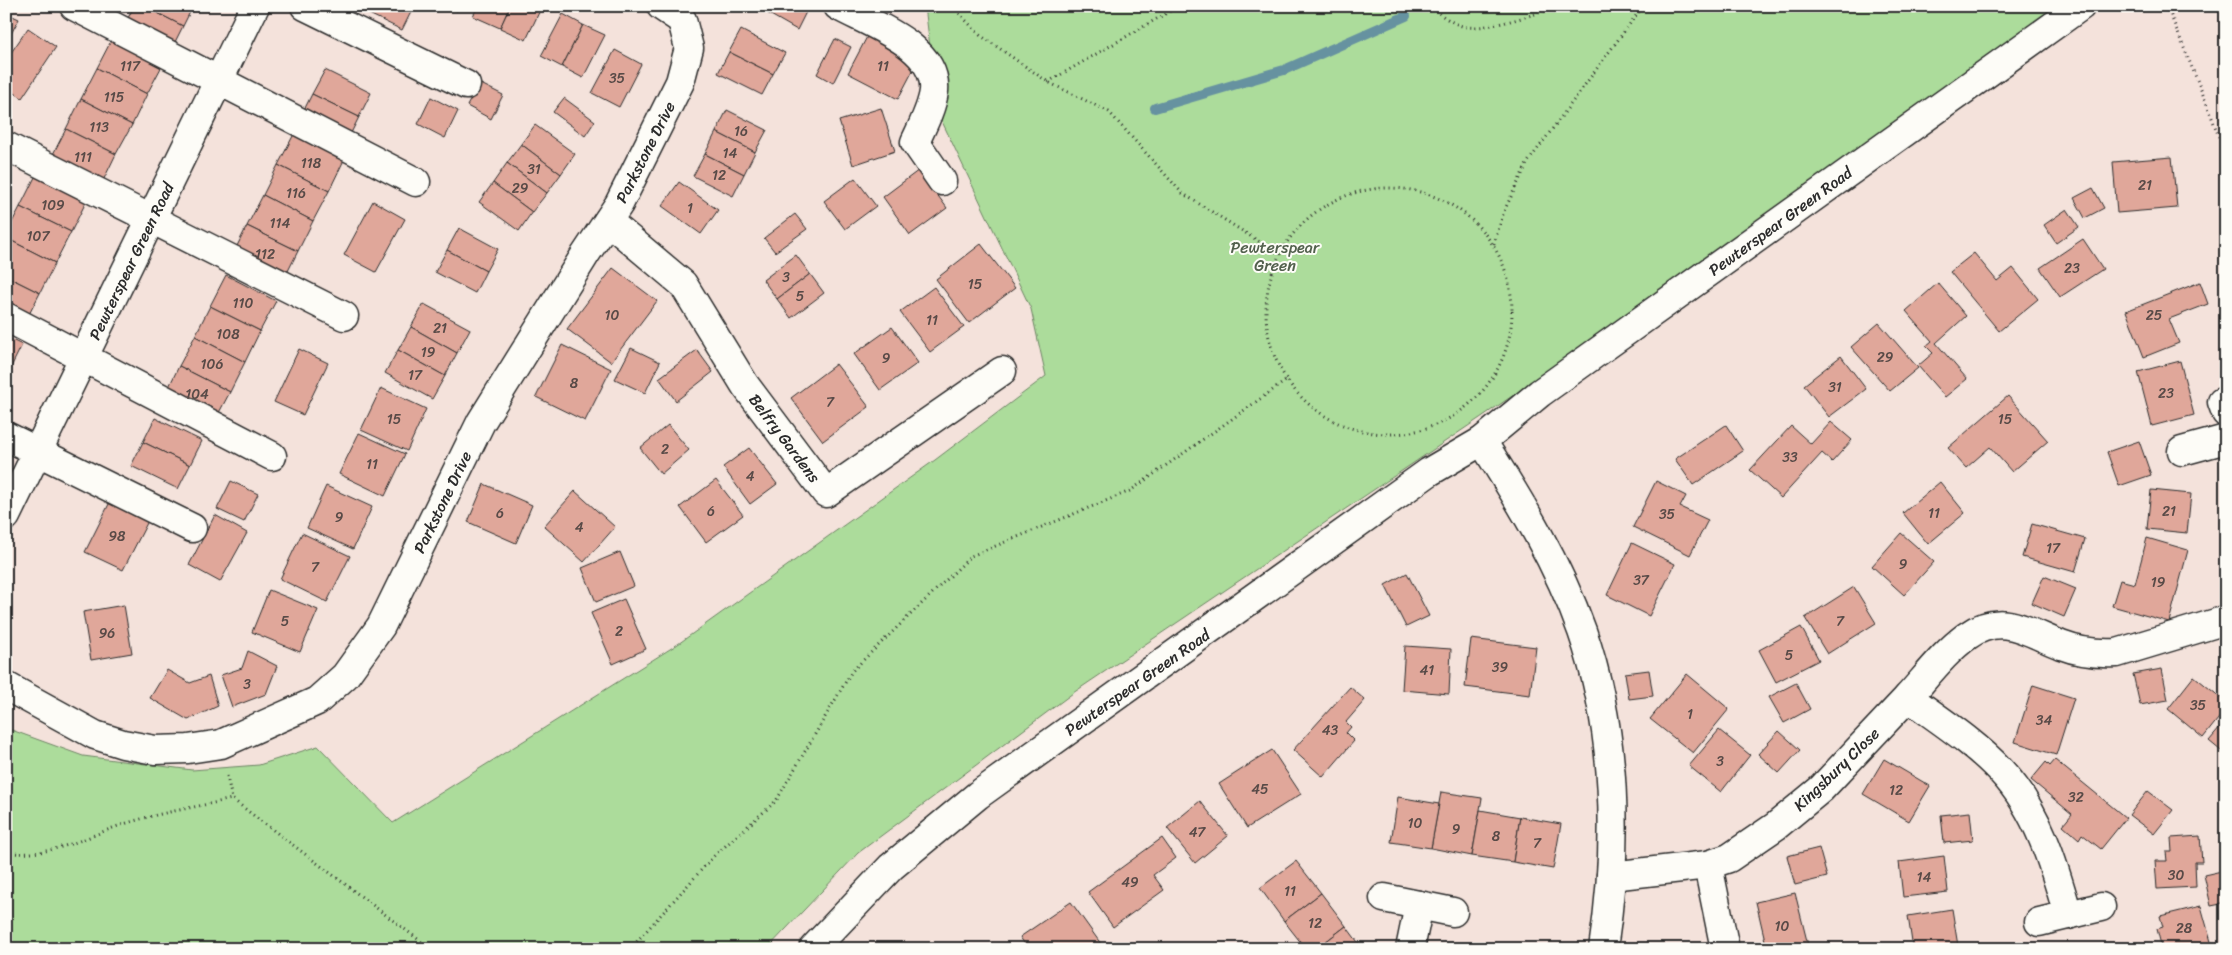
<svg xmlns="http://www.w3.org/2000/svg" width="2232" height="955" font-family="Sriracha,sans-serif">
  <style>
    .green { fill: #acdc9b; stroke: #6c8463 }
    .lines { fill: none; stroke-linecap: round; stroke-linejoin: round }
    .stream { stroke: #6692a0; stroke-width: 10 }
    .building { fill: #e0a79a; stroke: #2b2b2b }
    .minor-casing { stroke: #2b2b2b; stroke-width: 31 }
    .path { stroke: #2b2b2b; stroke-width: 3; stroke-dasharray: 1 4; stroke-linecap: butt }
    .minor { stroke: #fdfcf7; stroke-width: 28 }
    .labels { text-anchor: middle; stroke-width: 4; stroke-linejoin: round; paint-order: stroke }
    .number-label { font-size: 14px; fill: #584a47 }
    .street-label { font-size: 16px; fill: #2b2b2b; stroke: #fdfcf7 }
    .park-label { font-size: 16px; fill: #52604d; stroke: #fdfcf7 }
  </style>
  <rect width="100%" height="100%" fill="#f4e2db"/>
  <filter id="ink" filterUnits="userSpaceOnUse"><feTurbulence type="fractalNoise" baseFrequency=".02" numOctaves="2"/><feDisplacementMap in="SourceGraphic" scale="10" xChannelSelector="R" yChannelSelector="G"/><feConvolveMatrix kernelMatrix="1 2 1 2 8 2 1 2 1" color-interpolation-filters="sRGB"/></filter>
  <g filter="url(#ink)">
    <!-- green -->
    <polygon class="green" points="925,6 2083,6 1480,418 1073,693 858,853 767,949 6,949 6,728 83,756 192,770 259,765 318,746 393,823 678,644 935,460 1046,376 1031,309 938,113"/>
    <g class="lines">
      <!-- stream -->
      <polyline class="stream" points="1155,108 1284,70 1406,16"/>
    </g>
    <!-- building -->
    <g class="building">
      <polygon points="134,6 144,6 183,26 171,50 124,26"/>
      <polygon points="144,6 193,6 183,26"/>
      <polygon points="363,6 414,6 402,30 361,10"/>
      <polygon points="446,6 459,6 457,11"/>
      <polygon points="478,6 510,6 500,28 473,16"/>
      <polygon points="510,6 542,6 526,40 500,28"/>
      <polygon points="755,6 809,6 797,30"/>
      <polygon points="6,13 19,19 6,43"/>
      <polygon points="563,14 583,25 562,67 541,56"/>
      <polygon points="583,25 605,35 583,78 562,67"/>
      <polygon points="28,28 56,47 22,98 6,87 6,60"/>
      <polygon points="741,30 785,53 773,74 729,52"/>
      <polygon points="869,33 919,59 898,99 848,73"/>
      <polygon points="112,39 163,64 147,94 97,68"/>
      <polygon points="835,39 851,47 833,83 817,74"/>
      <polygon points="615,50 641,64 619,107 592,93"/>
      <polygon points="729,52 773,74 762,95 718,73"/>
      <polygon points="97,68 147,94 132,125 81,99"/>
      <polygon points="325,70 371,93 359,117 312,94"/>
      <polygon points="479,83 503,95 491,119 467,106"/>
      <polygon points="312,94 359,117 347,141 300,118"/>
      <polygon points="431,97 458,111 445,138 418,124"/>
      <polygon points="564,98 595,121 585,136 553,112"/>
      <polygon points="81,99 132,125 116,154 66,129"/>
      <polygon points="881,108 895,151 853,165 839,121"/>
      <polygon points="727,110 767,130 755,152 716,132"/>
      <polygon points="535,125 575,154 561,174 521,144"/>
      <polygon points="66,129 116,154 101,185 50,160"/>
      <polygon points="716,132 755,152 744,174 705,154"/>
      <polygon points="294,134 344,160 329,191 278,165"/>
      <polygon points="521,144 561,174 547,193 507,163"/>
      <polygon points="705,154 744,174 733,196 693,176"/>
      <polygon points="2172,157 2177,208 2117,213 2113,162"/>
      <polygon points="507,163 547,193 532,212 493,183"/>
      <polygon points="278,165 329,191 313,221 263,195"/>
      <polygon points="919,170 947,208 910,235 883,197"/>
      <polygon points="35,177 86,202 71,232 20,207"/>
      <polygon points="855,178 876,206 845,229 824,201"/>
      <polygon points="679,182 718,210 701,234 662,206"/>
      <polygon points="493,183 532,212 519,231 479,202"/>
      <polygon points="2093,188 2104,208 2085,218 2074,198"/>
      <polygon points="263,195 313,221 298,251 247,226"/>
      <polygon points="373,201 405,219 376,272 344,255"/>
      <polygon points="20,207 71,232 55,263 6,238 6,234"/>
      <polygon points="2067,209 2079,227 2056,243 2044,225"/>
      <polygon points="795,214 807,229 775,252 764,238"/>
      <polygon points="247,226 298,251 283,281 232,256"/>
      <polygon points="459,228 498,249 486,271 447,250"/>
      <polygon points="6,238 55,263 40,293 6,276"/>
      <polygon points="2083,239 2103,269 2060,297 2040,268"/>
      <polygon points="981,244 1015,288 969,323 936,279"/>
      <polygon points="447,250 486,271 475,293 435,272"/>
      <polygon points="1974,253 1997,281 2013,268 2038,299 1999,331 1950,272"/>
      <polygon points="796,255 810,274 777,299 763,280"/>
      <polygon points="613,268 657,301 611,362 567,329"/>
      <polygon points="810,274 824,293 791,318 777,299"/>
      <polygon points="226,275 276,301 260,331 210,306"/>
      <polygon points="6,276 40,293 24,324 6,314"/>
      <polygon points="2200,282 2208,304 2169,319 2179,343 2144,357 2126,311"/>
      <polygon points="1938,283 1966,316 1936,343 1967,379 1945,397 1918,366 1933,353 1926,346 1932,341 1906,311"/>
      <polygon points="934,287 964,327 930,352 900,312"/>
      <polygon points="424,304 470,329 457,353 411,327"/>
      <polygon points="210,306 260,331 245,362 195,336"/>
      <polygon points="1879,323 1918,368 1890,391 1851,347"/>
      <polygon points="411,327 457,353 445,376 398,350"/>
      <polygon points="892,327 918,363 880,390 854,354"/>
      <polygon points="195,336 245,362 230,392 179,366"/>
      <polygon points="6,337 22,345 10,369 6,367"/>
      <polygon points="562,345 611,369 585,421 536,397"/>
      <polygon points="631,348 660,362 645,393 615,379"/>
      <polygon points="299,349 328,363 303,415 274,402"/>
      <polygon points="398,350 445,376 432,399 385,373"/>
      <polygon points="697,350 713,372 676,401 659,378"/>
      <polygon points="1841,356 1866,389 1829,417 1804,385"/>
      <polygon points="2180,361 2194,415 2152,426 2138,372"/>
      <polygon points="836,364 869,407 823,441 791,398"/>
      <polygon points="179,366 230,392 214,422 164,397"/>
      <polygon points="381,388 426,409 407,451 361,430"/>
      <polygon points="2008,396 2048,441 2012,472 1990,447 1966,468 1948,448"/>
      <polygon points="155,418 202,441 190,465 143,442"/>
      <polygon points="1831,422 1852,440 1832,462 1822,453 1781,498 1750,470 1791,426 1811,444"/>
      <polygon points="668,425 689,450 661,474 640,448"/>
      <polygon points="1726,425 1743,451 1693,485 1675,459"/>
      <polygon points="359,433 405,454 385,496 339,474"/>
      <polygon points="2139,441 2151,475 2119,486 2107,452"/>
      <polygon points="143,442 190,465 178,489 131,466"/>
      <polygon points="749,448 777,484 750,504 723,467"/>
      <polygon points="716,480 743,515 706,542 680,507"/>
      <polygon points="231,481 258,494 244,522 217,509"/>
      <polygon points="1656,481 1686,496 1680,507 1708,520 1690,555 1633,527"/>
      <polygon points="1940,482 1965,513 1928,544 1903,513"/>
      <polygon points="484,484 532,505 516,543 468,522"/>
      <polygon points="326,486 372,507 353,549 307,528"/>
      <polygon points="2151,490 2191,494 2187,533 2147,529"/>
      <polygon points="575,491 615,527 584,562 544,526"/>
      <polygon points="110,502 148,521 123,570 85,552"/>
      <polygon points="215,515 247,533 220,582 189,565"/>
      <polygon points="2032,524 2085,539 2075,572 2022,557"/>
      <polygon points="302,533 350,556 327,602 280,579"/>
      <polygon points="1901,533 1934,562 1904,595 1872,566"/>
      <polygon points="2147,538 2188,550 2169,622 2112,606 2120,580 2135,584"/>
      <polygon points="1632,543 1675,564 1649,616 1607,595"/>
      <polygon points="620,552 634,586 596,602 582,568"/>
      <polygon points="1407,573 1429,616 1406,627 1385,585"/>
      <polygon points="2044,576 2076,589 2064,617 2032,603"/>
      <polygon points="1854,587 1876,623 1827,654 1805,618"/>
      <polygon points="269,590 318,610 300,652 252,632"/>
      <polygon points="624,599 646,649 613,664 591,613"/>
      <polygon points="124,605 132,653 91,660 83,612"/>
      <polygon points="1801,627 1819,660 1776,682 1759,650"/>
      <polygon points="1471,639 1536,647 1530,695 1465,687"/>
      <polygon points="1405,646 1451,649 1449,694 1402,690"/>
      <polygon points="248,651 277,666 266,694 232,707 221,675 242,668"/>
      <polygon points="2162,669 2168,700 2140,705 2133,674"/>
      <polygon points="167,670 190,683 209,676 218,706 188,720 150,698"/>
      <polygon points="1649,670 1653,696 1629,699 1625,673"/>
      <polygon points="1687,674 1729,709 1693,753 1650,719"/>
      <polygon points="2194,676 2226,702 2226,709 2203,738 2168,709"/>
      <polygon points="1796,683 1810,709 1784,723 1769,697"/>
      <polygon points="2033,685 2074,698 2056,755 2015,742"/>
      <polygon points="1350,687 1365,700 1346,722 1351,727 1346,733 1354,741 1323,777 1293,750"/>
      <polygon points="2226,721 2226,755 2209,741"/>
      <polygon points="1719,730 1750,755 1721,792 1689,766"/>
      <polygon points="1779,731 1800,750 1779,773 1758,754"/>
      <polygon points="1272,750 1301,794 1247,828 1219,784"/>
      <polygon points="1884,759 1930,786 1909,821 1863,794"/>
      <polygon points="2055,760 2126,818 2101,849 2082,834 2079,839 2063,825 2072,814 2031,780 2046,762 2050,766"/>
      <polygon points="2148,791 2173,810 2154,834 2129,815"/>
      <polygon points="1441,792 1482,798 1472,856 1431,848"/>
      <polygon points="1398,797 1439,804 1431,848 1391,842"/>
      <polygon points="1200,801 1228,836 1195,863 1167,828"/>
      <polygon points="1480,810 1520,817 1513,862 1472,856"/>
      <polygon points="1970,812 1973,840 1944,843 1941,815"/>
      <polygon points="1520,817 1561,824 1553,869 1513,862"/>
      <polygon points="2200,836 2202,862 2195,862 2196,887 2157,889 2155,861 2167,861 2166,852 2172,852 2171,838"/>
      <polygon points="1162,838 1176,858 1153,875 1164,890 1113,927 1088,892"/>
      <polygon points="1819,848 1827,877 1795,885 1787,856"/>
      <polygon points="1944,856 1948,892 1903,897 1899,862"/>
      <polygon points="1296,861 1321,893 1284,921 1260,888"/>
      <polygon points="2226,870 2226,903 2211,906 2204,875"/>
      <polygon points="1321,893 1346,926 1316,949 1306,949 1284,921"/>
      <polygon points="1795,893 1809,949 1767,949 1756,902"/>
      <polygon points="1071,902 1101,944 1094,949 1028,949 1020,937"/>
      <polygon points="2201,906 2213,949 2162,949 2157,929 2163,927 2160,916"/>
      <polygon points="1952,909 1958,946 1913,949 1908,916"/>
      <polygon points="1346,926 1363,949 1316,949"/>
    </g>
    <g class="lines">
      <!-- minor casing -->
      <g class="minor-casing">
        <g id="minor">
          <polyline points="74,6 416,182"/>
          <polyline points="305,6 466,85"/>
          <path d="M 838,6 C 870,24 938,46 934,91 C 932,108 922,127 915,142 L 942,181"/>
          <polyline points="6,146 344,316"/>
          <polyline points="608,221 683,284 745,385 826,493 1002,371"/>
          <polyline points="6,317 272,456"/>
          <polyline points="2222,402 2226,413"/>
          <polyline points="6,436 192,528"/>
          <path d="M 1482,441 C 1520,501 1558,563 1582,631 C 1617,731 1619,845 1603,949"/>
          <polyline points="2182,451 2226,439"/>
          <polyline points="6,516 255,6"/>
          <polyline points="6,686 95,735 123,744 155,750 188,749 221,744 317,701 345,676 381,626 481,422 585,255 619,204 680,82 689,48 682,20 661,6"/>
          <path d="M 1908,697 C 1927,676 1945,652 1967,636 C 2002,611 2027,632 2061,645 C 2079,652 2098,654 2117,653 L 2226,620"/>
          <polyline points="1708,865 1725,949"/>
          <path d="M 1611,876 L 1708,865 L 1729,858 L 1776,826 L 1821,789 L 1908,697 C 1939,720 1974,742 2001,771 C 2038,810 2054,865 2068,915"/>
          <polyline points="1384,898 1453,912"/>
          <polyline points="2039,922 2101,907"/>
          <polyline points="813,949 891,867 978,795 1429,472 1482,441 1540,393 2081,6"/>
          <polyline points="1410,949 1419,905"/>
        </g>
      </g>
      <!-- path -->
      <g class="path">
        <polyline points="952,6 980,35 1048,82 1109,112 1182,193 1279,254"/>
        <path d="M 1432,6 C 1437,14 1458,27 1468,27 C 1493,29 1536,13 1562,6"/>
        <polyline points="2167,6 2208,107 2226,156"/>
        <polyline points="1048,82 1179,6"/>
        <circle cx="1389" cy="311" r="123"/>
        <polyline points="1494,244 1504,211 1528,162 1643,6"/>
        <polyline points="227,776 232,799"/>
        <path d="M 6,852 C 48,859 85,837 124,824 C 158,813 196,807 232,799 L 431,949"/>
        <polyline points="630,949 714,856 776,801 852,671 971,556 1130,491 1287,380"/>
      </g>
      <!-- minor -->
      <use href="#minor" class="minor"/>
    </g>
  </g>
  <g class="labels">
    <!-- number labels -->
    <g class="number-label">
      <text x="130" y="71">117</text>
      <text x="883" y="71">11</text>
      <text x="617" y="83">35</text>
      <text x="114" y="102">115</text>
      <text x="99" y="132">113</text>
      <text x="741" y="136">16</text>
      <text x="730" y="158">14</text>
      <text x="83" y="162">111</text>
      <text x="311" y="168">118</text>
      <text x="534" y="174">31</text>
      <text x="719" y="180">12</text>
      <text x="2145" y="190">21</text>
      <text x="520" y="193">29</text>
      <text x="296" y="198">116</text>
      <text x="53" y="210">109</text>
      <text x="690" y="213">1</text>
      <text x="280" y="228">114</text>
      <text x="38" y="241">107</text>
      <text x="265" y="259">112</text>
      <text x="2072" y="273">23</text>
      <text x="786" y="282">3</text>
      <text x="975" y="289">15</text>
      <text x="800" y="301">5</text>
      <text x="243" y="308">110</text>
      <text x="612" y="320">10</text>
      <text x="2154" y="320">25</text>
      <text x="932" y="325">11</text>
      <text x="440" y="333">21</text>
      <text x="228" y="339">108</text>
      <text x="428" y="357">19</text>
      <text x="1885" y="362">29</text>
      <text x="886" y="363">9</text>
      <text x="212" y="369">106</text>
      <text x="415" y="380">17</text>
      <text x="574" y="388">8</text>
      <text x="1835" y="392">31</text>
      <text x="2166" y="398">23</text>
      <text x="197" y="399">104</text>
      <text x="830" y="407">7</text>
      <text x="394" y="424">15</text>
      <text x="2005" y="424">15</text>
      <text x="665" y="454">2</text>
      <text x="1790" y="462">33</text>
      <text x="372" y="469">11</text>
      <text x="750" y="481">4</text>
      <text x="711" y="516">6</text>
      <text x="2169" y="516">21</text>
      <text x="500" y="518">6</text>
      <text x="1934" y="518">11</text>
      <text x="1667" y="519">35</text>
      <text x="339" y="522">9</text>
      <text x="579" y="532">4</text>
      <text x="117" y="541">98</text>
      <text x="2053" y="553">17</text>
      <text x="1903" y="569">9</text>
      <text x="315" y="572">7</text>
      <text x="1641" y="585">37</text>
      <text x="2158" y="587">19</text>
      <text x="285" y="626">5</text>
      <text x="1840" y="626">7</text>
      <text x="619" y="636">2</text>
      <text x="107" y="638">96</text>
      <text x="1789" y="660">5</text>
      <text x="1500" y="672">39</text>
      <text x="1427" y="675">41</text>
      <text x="247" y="689">3</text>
      <text x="2198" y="710">35</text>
      <text x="1690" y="719">1</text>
      <text x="2044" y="725">34</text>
      <text x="1330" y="735">43</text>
      <text x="1720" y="766">3</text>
      <text x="1260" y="794">45</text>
      <text x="1896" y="795">12</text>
      <text x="2076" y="802">32</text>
      <text x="1415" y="828">10</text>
      <text x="1456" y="834">9</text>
      <text x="1197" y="837">47</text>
      <text x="1496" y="841">8</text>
      <text x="1537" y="848">7</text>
      <text x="2176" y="880">30</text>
      <text x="1924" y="882">14</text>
      <text x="1130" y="887">49</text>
      <text x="1290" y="896">11</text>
      <text x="1315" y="928">12</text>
      <text x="1782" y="931">10</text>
      <text x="2184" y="933">28</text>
    </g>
    <!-- street labels -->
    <g class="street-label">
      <text transform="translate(645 152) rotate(-63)" y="6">Parkstone Drive</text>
      <text transform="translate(1780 221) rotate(-36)" y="6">Pewterspear Green Road</text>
      <text transform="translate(131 261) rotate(-64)" y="6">Pewterspear Green Road</text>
      <text transform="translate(785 438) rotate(53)" y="6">Belfry Gardens</text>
      <text transform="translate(442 502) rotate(-64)" y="6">Parkstone Drive</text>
      <text transform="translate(1137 682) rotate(-35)" y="6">Pewterspear Green Road</text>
      <text transform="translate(1836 769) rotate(-44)" y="6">Kingsbury Close</text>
    </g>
    <!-- park labels -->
    <g class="park-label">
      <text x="1275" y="253">Pewterspear<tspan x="1275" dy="18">Green</tspan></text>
    </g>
  </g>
  <!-- margin -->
  <rect width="2232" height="955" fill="none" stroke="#fdfcf7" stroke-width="25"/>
  <rect x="12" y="12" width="2207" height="930" fill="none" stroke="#2b2b2b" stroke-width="2" filter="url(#ink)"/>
</svg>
